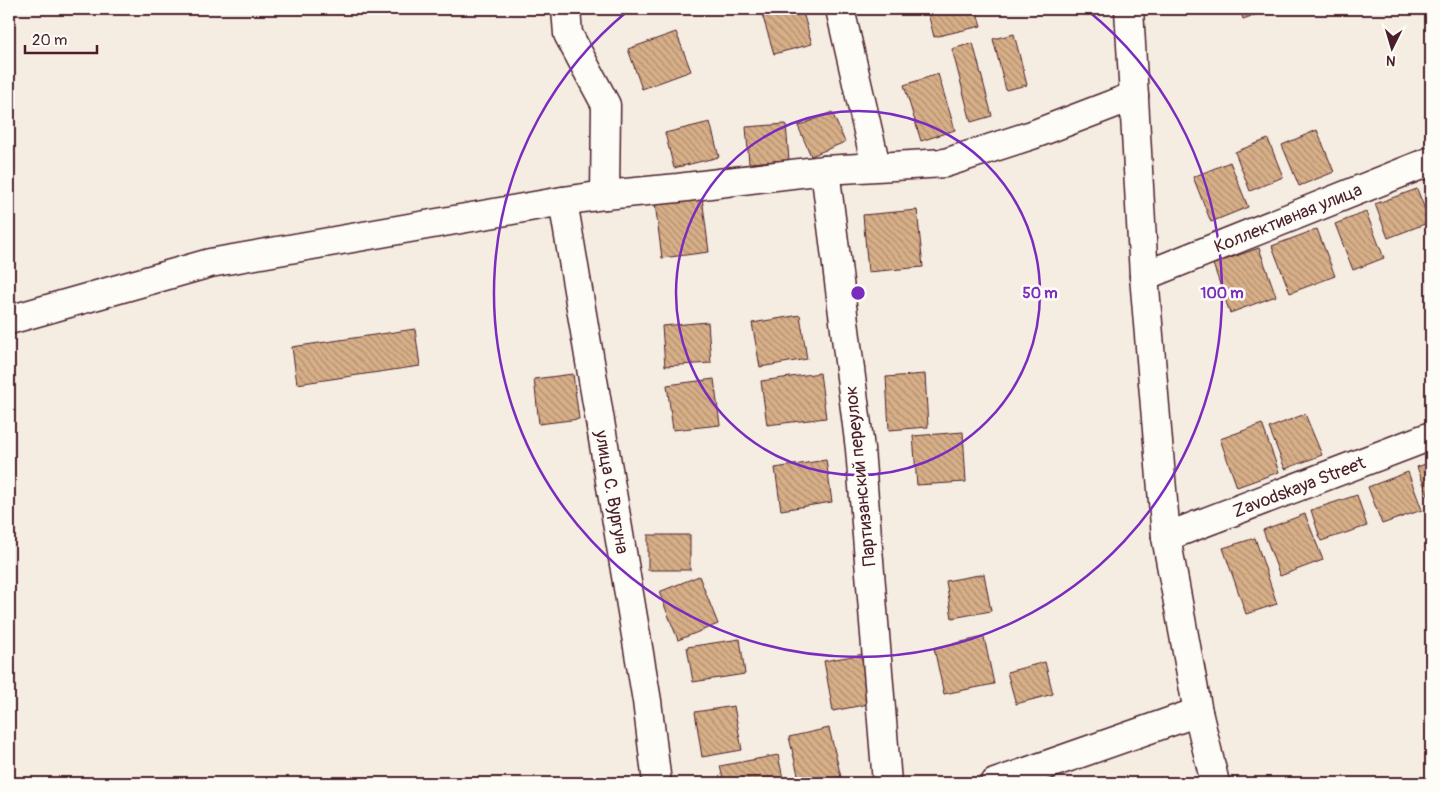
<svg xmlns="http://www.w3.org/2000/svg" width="1440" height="792" font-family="Pangolin,sans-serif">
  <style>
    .building { fill: url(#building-back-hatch); stroke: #4a1f2b }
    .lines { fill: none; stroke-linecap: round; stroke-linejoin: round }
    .minor-casing { stroke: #4a1f2b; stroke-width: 31 }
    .minor { stroke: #fdfcf7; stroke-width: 28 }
    .ring { fill: none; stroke: #7b2cbf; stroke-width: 2.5 }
    .labels { text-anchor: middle; stroke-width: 5; stroke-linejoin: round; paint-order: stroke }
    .street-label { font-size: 18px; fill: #4a1f2b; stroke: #fdfcf7 }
    .centre { fill: #7b2cbf; stroke: #fdfcf7; stroke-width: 2.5 }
    .ring-label { font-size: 15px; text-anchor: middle; font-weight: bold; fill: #7b2cbf; stroke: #fdfcf7; stroke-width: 5; stroke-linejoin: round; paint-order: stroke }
  </style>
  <defs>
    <pattern id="building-back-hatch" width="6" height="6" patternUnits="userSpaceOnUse" patternTransform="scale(1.25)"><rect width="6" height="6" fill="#d7af88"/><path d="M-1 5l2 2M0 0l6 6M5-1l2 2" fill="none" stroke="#b08e6f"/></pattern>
  </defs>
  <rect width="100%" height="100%" fill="#f5ede1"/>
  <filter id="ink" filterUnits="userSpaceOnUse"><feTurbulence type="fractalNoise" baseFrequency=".02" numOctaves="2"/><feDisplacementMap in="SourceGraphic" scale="10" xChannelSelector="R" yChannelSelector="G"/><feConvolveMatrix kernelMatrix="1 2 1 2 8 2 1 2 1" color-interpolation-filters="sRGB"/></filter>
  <g filter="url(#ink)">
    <!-- building -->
    <g class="building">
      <polygon points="781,9 802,9 812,44 774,54 762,14"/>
      <polygon points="927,9 976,9 981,26 934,37"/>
      <polygon points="1240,9 1271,9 1243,19"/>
      <polygon points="676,32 691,71 642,89 628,49"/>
      <polygon points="1014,34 1027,85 1006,90 993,39"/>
      <polygon points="973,43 992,116 971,122 952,49"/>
      <polygon points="1431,65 1431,79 1427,67"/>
      <polygon points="938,74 955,130 921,141 904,85"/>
      <polygon points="832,112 845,142 811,156 798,126"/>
      <polygon points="710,122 719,157 674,168 665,133"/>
      <polygon points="786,124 789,160 749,163 746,127"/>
      <polygon points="1317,130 1334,172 1299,186 1282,145"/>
      <polygon points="1268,139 1283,177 1250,191 1235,152"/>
      <polygon points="1230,162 1248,207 1211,222 1193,177"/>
      <polygon points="1417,189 1430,222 1388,238 1375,204"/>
      <polygon points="702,197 709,252 662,258 655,203"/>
      <polygon points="917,210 923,267 868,272 863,215"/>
      <polygon points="1366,212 1384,258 1353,270 1335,224"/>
      <polygon points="1317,229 1335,276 1290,293 1272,246"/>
      <polygon points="1259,248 1276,296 1230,313 1213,264"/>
      <polygon points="800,315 807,359 760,367 752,323"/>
      <polygon points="708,322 711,363 665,366 662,326"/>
      <polygon points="415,329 420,366 297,384 292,347"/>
      <polygon points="1431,364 1431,382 1426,366"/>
      <polygon points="820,373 826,418 767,425 761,381"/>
      <polygon points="573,374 579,419 539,424 534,379"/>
      <polygon points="925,374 928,427 889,430 886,377"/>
      <polygon points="714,379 720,425 673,430 667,385"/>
      <polygon points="1305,414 1322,455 1285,469 1269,428"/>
      <polygon points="1262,424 1279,472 1237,487 1220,439"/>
      <polygon points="963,432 966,482 917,485 913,436"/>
      <polygon points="826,460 832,502 781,510 775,468"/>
      <polygon points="1431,462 1431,503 1417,467"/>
      <polygon points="1408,472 1422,510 1382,524 1368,487"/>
      <polygon points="1357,495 1367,526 1321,541 1311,510"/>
      <polygon points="1305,514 1323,560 1280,576 1263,530"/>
      <rect x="648" y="535" width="42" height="35"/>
      <polygon points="1255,538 1277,604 1246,614 1223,548"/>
      <polygon points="984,574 991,611 952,618 946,581"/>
      <polygon points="699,576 718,624 678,640 659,592"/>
      <polygon points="984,637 994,684 944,694 934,648"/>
      <polygon points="740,639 745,674 693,682 687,647"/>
      <polygon points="864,654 873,703 833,711 824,661"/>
      <polygon points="1045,662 1053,694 1016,704 1007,672"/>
      <polygon points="734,706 742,750 702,757 695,712"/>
      <polygon points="829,728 841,777 815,783 800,783 789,737"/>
      <polygon points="778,755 784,783 724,783 720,766"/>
    </g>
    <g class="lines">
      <!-- minor casing -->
      <g class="minor-casing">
        <g id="minor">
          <polyline points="566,9 568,34 606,105 605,195"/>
          <polyline points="840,9 876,166"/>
          <polyline points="1129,9 1144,276 1166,537 1198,712 1215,783"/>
          <polyline points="825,170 860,449 887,783"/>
          <polyline points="563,201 647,701 657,783"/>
          <polyline points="1144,276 1431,161"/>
          <polyline points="9,320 210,263 563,201 605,195 678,188 825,170 945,163 1032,135 1134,96"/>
          <polyline points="1166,537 1431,436"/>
          <polyline points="995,783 1198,712"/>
        </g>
      </g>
      <!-- minor -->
      <use href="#minor" class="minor"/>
    </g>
  </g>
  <!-- distance rings -->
  <g class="ring">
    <circle cx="858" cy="293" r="182"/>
    <path d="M1087 10A364 364 0 1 1 629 10"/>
  </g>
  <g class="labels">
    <!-- street labels -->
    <g class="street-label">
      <text transform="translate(1288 218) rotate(-22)" y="6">Коллективная улица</text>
      <text transform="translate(860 476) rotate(-96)" y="6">Партизанский переулок</text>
      <text transform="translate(1299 487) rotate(-21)" y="6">Zavodskaya Street</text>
      <text transform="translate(612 492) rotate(80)" y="6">улица С. Вургуна</text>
    </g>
  </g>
  <circle cx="858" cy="293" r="8" class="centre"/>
  <g class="ring-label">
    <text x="1040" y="298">50 m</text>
    <text x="1222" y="298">100 m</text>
  </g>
  <!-- margin -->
  <rect width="1440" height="792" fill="none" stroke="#fdfcf7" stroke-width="30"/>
  <rect x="15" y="15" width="1410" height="762" fill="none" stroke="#4a1f2b" stroke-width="2" filter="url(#ink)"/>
  <!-- north arrow -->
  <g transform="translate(1392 48) rotate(185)" stroke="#fdfcf7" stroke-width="4" paint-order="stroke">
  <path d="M0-4L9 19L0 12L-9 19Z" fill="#4a1f2b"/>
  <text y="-8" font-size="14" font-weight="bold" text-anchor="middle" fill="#4a1f2b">N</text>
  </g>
  <!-- scale -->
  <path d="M25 45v8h72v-8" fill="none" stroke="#4a1f2b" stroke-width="2.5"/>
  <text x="32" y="45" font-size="15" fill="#4a1f2b" stroke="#fdfcf7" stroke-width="4" paint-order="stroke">20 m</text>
</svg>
